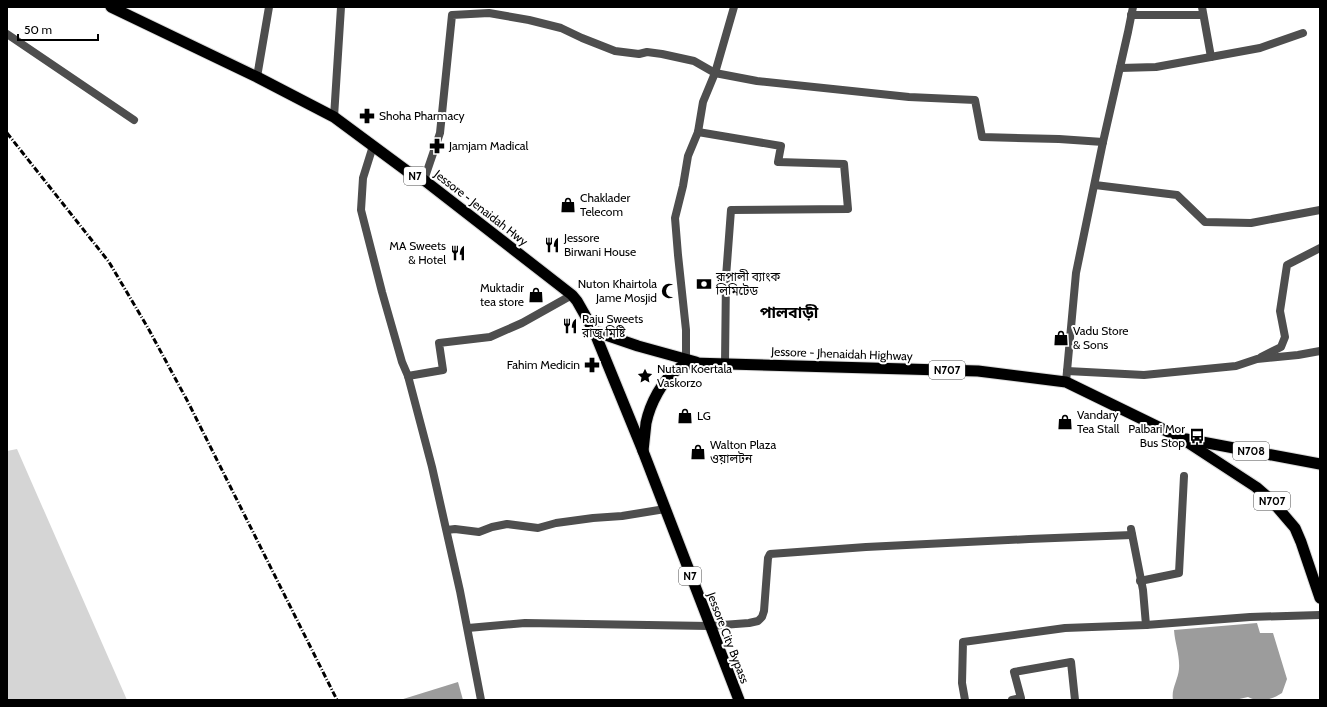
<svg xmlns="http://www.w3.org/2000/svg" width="1327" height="707" font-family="Cabin,'Noto Sans Bengali',sans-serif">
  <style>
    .green { fill: #d5d5d5 }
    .water { fill: #9c9c9c }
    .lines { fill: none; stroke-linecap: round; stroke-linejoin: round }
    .trunk-casing { stroke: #dbdbdb; stroke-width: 13 }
    .minor { stroke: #4e4e4e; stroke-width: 8 }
    .trunk { stroke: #000; stroke-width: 11 }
    .rail { stroke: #000; stroke-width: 3; stroke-dasharray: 6 2 1 2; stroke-linecap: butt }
    .labels { text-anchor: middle; stroke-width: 4; stroke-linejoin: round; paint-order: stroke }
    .shield { fill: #fff; stroke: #4c4c4c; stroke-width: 1 }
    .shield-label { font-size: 11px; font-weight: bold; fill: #000 }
    .poi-label { font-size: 12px; fill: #000; stroke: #fff; text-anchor: start }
    .street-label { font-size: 12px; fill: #000; stroke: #fff }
    .district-label { font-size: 16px; font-weight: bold; fill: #000; stroke: #fff }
  </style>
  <rect width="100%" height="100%" fill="#fff"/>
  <!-- green -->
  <polygon class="green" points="17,449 127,700 7,700 7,451"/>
  <!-- water -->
  <g class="water">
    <path d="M 1257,623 L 1260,633 L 1273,633 L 1287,679 L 1282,693 C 1271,700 1260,703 1248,697 L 1235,700 L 1173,700 C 1171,689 1178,680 1179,669 C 1180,655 1175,644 1174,630 Z"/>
    <polygon points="458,682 463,700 400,700"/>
  </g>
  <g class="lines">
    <!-- trunk casing -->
    <g class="trunk-casing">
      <g id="trunk">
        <polyline points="111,7 257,77 334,117 411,174 424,180 572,295 577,301 594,331 638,346 696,362"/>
        <polyline points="594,331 643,451 739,700"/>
        <polyline points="1186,439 1320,464"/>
        <path d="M 643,451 C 644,441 645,432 646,423 C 650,404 662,380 678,369 C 682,366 687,364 692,363 L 978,371 L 1066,382 L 1181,438 L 1256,487 L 1271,500 L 1295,528 L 1301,542 L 1320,598"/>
      </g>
    </g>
    <!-- minor -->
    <g class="minor">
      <polyline points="1202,7 1211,57"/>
      <polyline points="1131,15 1203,15"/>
      <polyline points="7,34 134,120"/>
      <polyline points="1120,68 1156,67 1260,48 1303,33"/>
      <polyline points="257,77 269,7"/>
      <polyline points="334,117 341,7"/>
      <polyline points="698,132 781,146 778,162 844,164 848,209 731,210 726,277 725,363"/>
      <polyline points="373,146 363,178 361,210 382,292 402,362 408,376 432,467 460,591 481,700"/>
      <polyline points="424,180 440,133 452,15 489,13 529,20 561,28 582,38 615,51 639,54 647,52 662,54 694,61 715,73 757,81 909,97 975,100 982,137 1059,139 1103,142"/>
      <polyline points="1095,185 1177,195 1205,222 1251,223 1320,210"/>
      <polyline points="1261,357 1281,347 1285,337 1280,311 1287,265 1320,248"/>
      <polyline points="686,359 686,330 678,255 675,218 683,186 688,156 698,132 703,102 715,73 734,7"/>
      <polyline points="1067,371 1144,375 1236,366 1257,359 1298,355 1320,351"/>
      <polyline points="408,376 443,370 439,343 490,337 522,323 572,295"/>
      <polyline points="1066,382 1076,273 1103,142 1128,32 1133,7"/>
      <polyline points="1131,529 1143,590 1146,625"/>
      <polyline points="447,530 455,529 479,532 492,527 507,524 538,528 556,523 593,518 622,516 665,509"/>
      <polyline points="1140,581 1179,573 1184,476"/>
      <polyline points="468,628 525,623 709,626 749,623 758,621 762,617 764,611 768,558 770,554 866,547 1029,539 1132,535"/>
      <polyline points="965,700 962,683 963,642 1065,628 1146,625 1250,617 1320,615"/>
      <polyline points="1012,700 1021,698 1014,672 1071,662 1075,700"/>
    </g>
    <!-- trunk -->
    <use href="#trunk" class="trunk"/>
    <!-- rail -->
    <polyline class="rail" points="7,133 109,262 148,328 188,402 337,700"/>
  </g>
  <!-- icons -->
  <defs>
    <g id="pharmacy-bare" transform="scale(1.2)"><path d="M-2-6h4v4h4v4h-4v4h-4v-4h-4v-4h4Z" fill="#000" stroke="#fff" stroke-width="2.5" paint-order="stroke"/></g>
    <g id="shop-bare" transform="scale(1.2)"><path d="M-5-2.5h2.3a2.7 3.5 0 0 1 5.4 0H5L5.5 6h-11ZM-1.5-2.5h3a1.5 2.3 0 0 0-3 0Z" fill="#000" stroke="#fff" stroke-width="2.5" paint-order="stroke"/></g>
    <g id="restaurant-bare" transform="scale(1.2)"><path d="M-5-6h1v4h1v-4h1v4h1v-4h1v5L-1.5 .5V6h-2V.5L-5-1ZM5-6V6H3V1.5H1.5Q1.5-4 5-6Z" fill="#000" stroke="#fff" stroke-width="2.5" paint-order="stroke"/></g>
    <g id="bank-bare" transform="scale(1.2)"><path d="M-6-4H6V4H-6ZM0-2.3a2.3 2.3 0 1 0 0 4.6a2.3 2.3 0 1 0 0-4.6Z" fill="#000" stroke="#fff" stroke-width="2.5" paint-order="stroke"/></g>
    <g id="mosque-bare" transform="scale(1.2)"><path d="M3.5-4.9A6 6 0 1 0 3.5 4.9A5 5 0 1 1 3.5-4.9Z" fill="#000" stroke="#fff" stroke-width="2.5" paint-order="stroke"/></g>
    <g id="sight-bare" transform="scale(1.2)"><path d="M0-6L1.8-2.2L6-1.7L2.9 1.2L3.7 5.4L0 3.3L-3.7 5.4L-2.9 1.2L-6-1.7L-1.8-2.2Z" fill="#000" stroke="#fff" stroke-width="2.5" paint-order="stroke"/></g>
    <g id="bus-bare" transform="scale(1.2)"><path d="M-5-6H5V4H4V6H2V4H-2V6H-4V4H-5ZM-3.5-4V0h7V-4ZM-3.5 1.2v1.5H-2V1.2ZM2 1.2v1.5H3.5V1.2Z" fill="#000" stroke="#fff" stroke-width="2.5" paint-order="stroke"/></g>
  </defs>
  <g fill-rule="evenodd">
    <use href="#pharmacy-bare" x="367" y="116"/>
    <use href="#pharmacy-bare" x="437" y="146"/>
    <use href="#shop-bare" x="568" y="205"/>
    <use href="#restaurant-bare" x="552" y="245"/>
    <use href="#restaurant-bare" x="458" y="253"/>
    <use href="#bank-bare" x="704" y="284"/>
    <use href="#mosque-bare" x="669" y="291"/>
    <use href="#shop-bare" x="536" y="295"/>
    <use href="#restaurant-bare" x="570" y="326"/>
    <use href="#shop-bare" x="1061" y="338"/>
    <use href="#pharmacy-bare" x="592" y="365"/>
    <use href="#sight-bare" x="645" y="376"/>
    <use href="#shop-bare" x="685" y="416"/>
    <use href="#shop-bare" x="1065" y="422"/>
    <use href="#bus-bare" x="1197" y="436"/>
    <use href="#shop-bare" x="698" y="452"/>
  </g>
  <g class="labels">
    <!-- shield labels -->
    <g class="shield">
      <rect x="404" y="167" width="22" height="18" rx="3"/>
      <rect x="929" y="361" width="36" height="18" rx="3"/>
      <rect x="1233" y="442" width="36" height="18" rx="3"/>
      <rect x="1254" y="492" width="36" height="18" rx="3"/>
      <rect x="679" y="567" width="22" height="18" rx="3"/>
    </g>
    <g class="shield-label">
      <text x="415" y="180">N7</text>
      <text x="947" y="374">N707</text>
      <text x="1251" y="455">N708</text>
      <text x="1272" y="505">N707</text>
      <text x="690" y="580">N7</text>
    </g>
    <!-- poi labels -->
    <g class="poi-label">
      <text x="379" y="120">Shoha Pharmacy</text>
      <text x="449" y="150">Jamjam Madical</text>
      <text x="580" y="202">Chaklader<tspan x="580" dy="14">Telecom</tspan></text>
      <text x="564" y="242">Jessore<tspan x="564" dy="14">Birwani House</tspan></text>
      <text x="446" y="250" text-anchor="end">MA Sweets<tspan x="446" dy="14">&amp; Hotel</tspan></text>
      <text x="716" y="281">রূপালী ব্যাংক<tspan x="716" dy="14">লিমিটেড</tspan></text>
      <text x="657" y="288" text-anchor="end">Nuton Khairtola<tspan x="657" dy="14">Jame Mosjid</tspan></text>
      <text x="524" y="292" text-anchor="end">Muktadir<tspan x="524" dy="14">tea store</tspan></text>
      <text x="582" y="323">Raju Sweets<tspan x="582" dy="14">রাজু মিষ্টি</tspan></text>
      <text x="1073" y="335">Vadu Store<tspan x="1073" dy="14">&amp; Sons</tspan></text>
      <text x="580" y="369" text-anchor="end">Fahim Medicin</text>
      <text x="657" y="373">Nutan Koertala<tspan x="657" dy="14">Vaskorzo</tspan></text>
      <text x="1077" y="419">Vandary<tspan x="1077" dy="14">Tea Stall</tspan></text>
      <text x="697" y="420">LG</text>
      <text x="1185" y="433" text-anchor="end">Palbari Mor<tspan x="1185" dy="14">Bus Stop</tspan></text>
      <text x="710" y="449">Walton Plaza<tspan x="710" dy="14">ওয়ালটন</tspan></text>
    </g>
    <!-- street labels -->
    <g class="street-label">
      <text transform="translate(481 208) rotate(38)" y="4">Jessore - Jenaidah Hwy</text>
      <text transform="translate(842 354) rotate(2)" y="4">Jessore - Jhenaidah Highway</text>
      <text transform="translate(728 638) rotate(69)" y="4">Jessore City Bypass</text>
    </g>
    <!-- district labels -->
    <g class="district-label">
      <text x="789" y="318">পালবাড়ী</text>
    </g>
  </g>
  <!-- border -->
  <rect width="1327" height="707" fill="none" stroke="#000000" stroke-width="16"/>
  <!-- scale -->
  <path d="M18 34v6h80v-6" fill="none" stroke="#000000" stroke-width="2"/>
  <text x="24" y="34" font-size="12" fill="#000000" stroke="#ffffff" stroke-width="3" paint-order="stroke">50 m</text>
</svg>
